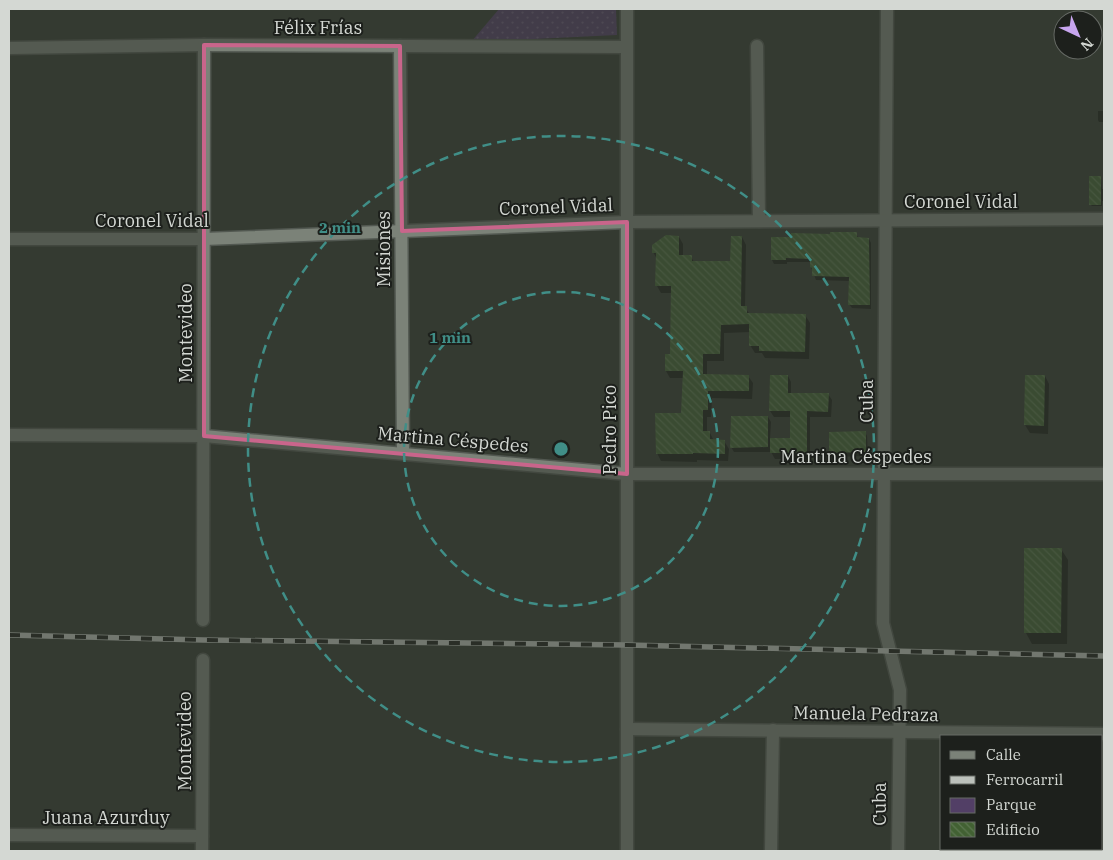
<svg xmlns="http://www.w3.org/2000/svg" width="1113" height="860" font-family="'IBM Plex Serif',serif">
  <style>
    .green { fill: url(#green-dots) }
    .shadow { fill: #0007 }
    .building { fill: url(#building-back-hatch) }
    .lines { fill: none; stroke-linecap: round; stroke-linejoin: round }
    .minor-casing { stroke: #525851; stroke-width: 15 }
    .tertiary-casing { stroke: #525851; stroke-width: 15 }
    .minor { stroke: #7b8278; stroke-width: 12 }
    .tertiary { stroke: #7b8278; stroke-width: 12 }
    .rail-casing { stroke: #bcc1bb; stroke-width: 5.5 }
    .rail { stroke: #1d201c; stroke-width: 4; stroke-dasharray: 11; stroke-linecap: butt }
    .marked { fill: none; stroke: #c9658b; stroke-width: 4; stroke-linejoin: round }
    .ring { fill: none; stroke: #408e87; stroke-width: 2.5; stroke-dasharray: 9 6 }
    .labels { text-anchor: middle; stroke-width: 4; stroke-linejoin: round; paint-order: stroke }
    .street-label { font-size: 18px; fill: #d4d8d3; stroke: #1d201c }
    .centre { fill: #408e87; stroke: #1d201c; stroke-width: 2.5 }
    .ring-label { font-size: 15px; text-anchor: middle; font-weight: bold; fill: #408e87; stroke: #1d201c; stroke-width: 4; stroke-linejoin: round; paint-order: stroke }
  </style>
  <defs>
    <pattern id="green-dots" width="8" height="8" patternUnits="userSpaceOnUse" patternTransform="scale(1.25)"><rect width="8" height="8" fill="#523f66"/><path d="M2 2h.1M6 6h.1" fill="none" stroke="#6a5a7b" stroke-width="1.8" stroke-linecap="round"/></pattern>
    <pattern id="building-back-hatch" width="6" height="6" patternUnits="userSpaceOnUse" patternTransform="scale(1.25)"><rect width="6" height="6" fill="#426133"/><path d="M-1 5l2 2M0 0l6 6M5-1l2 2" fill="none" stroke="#5c7750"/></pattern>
  </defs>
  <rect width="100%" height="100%" fill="#343a31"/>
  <!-- green -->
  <polygon class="green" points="499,9 616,9 617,35 471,42"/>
  <!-- shadow -->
  <g class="shadow">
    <polygon points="1098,111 1104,111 1104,122 1099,122 1098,120"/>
    <polygon points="1101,177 1102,189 1104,189 1104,201 1102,201 1102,206 1092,206 1090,204"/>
    <polygon points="856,234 859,239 869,239 871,243 871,309 852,308 849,304 850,281 816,280 811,267 811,262 787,262 787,264 774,264 772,260 831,236"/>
    <polygon points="679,237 683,244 683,257 691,257 694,262 732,262 742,237 746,245 745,307 750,315 805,315 810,323 809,359 765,358 762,353 755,353 750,345 750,332 724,333 724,361 707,361 707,375 748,376 753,383 752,399 712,398 711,417 707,417 707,433 710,433 714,441 724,441 729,449 728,461 697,460 697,462 661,461 657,453 682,415 684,378 670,378 666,371 671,356 672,293 661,293 657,286 657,259 653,252"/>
    <polygon points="788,376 791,382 791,394 828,394 832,400 831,417 810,417 810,459 775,459 771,452 734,452 731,447 768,417 771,422 770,439 791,440 791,417 774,417 770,411"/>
    <polygon points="1045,376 1049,384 1048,434 1030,433 1025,425"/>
    <polygon points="865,432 867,436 868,456 832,457 830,453 830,434"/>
    <polygon points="1061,549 1068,560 1067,644 1032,644 1026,633"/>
  </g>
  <!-- building -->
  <g class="building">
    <rect x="1089" y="176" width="12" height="29"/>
    <polygon points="830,232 857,232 857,237 869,238 870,305 848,305 849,277 812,276 812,268 810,267 810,259 786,258 786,260 771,260 771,237 791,237 791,233 830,234"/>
    <polygon points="666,235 679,236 679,255 692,255 692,261 730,261 731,236 742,236 741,306 747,306 747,313 806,314 805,352 759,351 759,346 749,346 749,324 721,325 720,354 703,354 703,374 749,375 749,391 708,391 708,410 703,410 703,431 710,431 710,439 725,440 725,454 693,453 693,454 656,454 655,413 681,413 683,371 665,371 665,354 670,354 671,286 655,286 656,253 652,253 652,245"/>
    <polygon points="770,375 788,375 788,393 829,393 828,412 807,411 807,453 770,453 770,438 790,438 790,411 769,411"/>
    <polygon points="1025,375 1045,375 1044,426 1024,425"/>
    <polygon points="731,416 768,416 768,447 730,448"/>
    <polygon points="866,431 866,452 829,453 829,432"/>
    <polygon points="1024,548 1062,548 1061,633 1024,633"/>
  </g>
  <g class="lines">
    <!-- minor casing -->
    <g class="minor-casing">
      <g id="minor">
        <polyline points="887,9 883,623 900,690 898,851"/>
        <polyline points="400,46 403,453"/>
        <polyline points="757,46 759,221"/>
        <polyline points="9,48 204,45 626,47"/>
        <polyline points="9,239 204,239 627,222 1104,219"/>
        <polyline points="9,435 204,436 627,474 1104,474"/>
        <polyline points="203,620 204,45"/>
        <polyline points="627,729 1104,734"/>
        <polyline points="9,835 202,836"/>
        <polyline points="202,851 203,660"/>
        <polyline points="771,851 773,730"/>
        <polyline points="1042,851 1042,849"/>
      </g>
    </g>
    <!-- tertiary casing -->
    <g class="tertiary-casing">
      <polyline id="tertiary" points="627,9 627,851"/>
    </g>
    <!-- minor -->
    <use href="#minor" class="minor"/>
    <!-- tertiary -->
    <use href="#tertiary" class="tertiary"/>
    <!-- rail casing -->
    <g class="rail-casing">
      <polyline id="rail" points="9,635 203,640 627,645 1104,656"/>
    </g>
    <!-- rail -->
    <use href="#rail" class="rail"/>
  </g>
  <!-- marked area -->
  <path d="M0 0H1113V860H0ZM 204,45 L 400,46 L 402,231 L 627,222 L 627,474 L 204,436 Z" fill="#343a31" fill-opacity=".55" fill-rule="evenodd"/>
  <path class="marked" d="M 204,45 L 400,46 L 402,231 L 627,222 L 627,474 L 204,436 Z"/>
  <!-- distance rings -->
  <g class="ring">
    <circle cx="561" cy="449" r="157"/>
    <circle cx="561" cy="449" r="313"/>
  </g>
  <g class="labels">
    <!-- street labels -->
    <g class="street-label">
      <text x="318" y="34">Félix Frías</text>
      <text x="961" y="208">Coronel Vidal</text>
      <text transform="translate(556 207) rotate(-2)" y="6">Coronel Vidal</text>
      <text x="152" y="227">Coronel Vidal</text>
      <text transform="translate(384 249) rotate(-90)" y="6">Misiones</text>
      <text transform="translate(186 333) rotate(-90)" y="6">Montevideo</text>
      <text transform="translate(867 401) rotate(-90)" y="6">Cuba</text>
      <text transform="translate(610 430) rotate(-90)" y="6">Pedro Pico</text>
      <text transform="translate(453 440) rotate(5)" y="6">Martina Céspedes</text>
      <text x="856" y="463">Martina Céspedes</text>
      <text transform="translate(866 714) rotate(1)" y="6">Manuela Pedraza</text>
      <text transform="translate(185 741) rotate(-90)" y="6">Montevideo</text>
      <text transform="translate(880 804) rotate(-90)" y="6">Cuba</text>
      <text x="106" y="824">Juana Azurduy</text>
    </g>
  </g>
  <circle cx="561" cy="449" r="8" class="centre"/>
  <g class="ring-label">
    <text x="340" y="233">2 min</text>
    <text x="450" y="343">1 min</text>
  </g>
  <!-- border -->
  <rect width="1113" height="860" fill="none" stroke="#d4d8d3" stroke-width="20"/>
  <!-- legend -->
  <rect x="940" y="735" width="162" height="115" fill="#1d201c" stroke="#666a65"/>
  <rect x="950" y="751" width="25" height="8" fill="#7b8278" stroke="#666a65"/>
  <text x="986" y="760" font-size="15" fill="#d4d8d3">Calle</text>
  <rect x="950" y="776" width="25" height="8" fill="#bcc1bb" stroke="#666a65"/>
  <text x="986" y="785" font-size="15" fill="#d4d8d3">Ferrocarril</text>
  <rect x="950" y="798" width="25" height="15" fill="#523f66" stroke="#666a65"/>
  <text x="986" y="810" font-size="15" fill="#d4d8d3">Parque</text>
  <rect x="950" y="822" width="25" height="15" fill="url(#building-back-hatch)" stroke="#666a65"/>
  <text x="986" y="835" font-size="15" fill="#d4d8d3">Edificio</text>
  <!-- north arrow -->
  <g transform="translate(1078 35) rotate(136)"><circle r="24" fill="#1d201c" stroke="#666a65"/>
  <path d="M0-4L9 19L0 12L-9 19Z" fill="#c8a6ef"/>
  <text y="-8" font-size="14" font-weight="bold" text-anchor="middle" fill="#d4d8d3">N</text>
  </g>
</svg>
